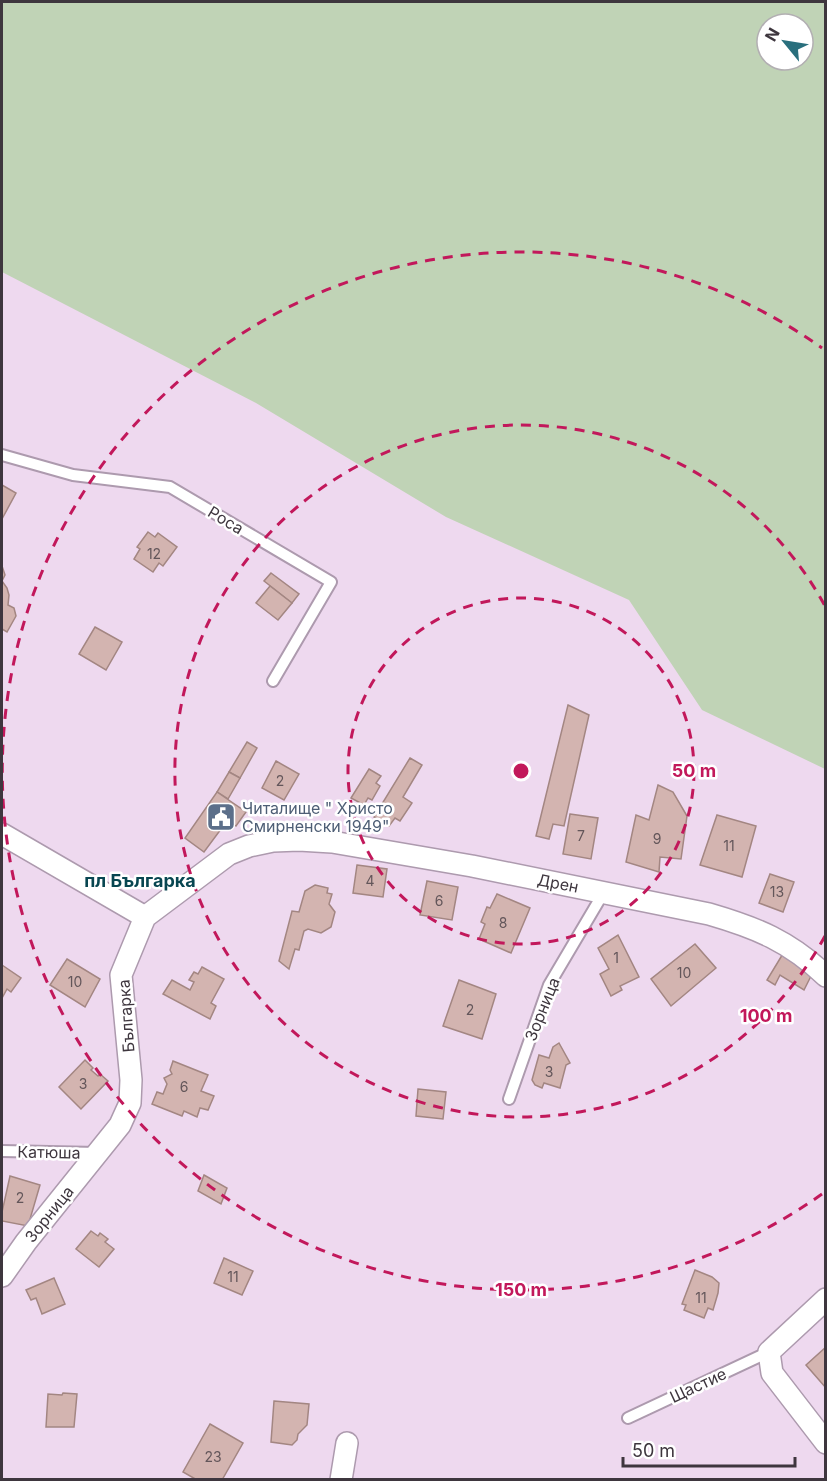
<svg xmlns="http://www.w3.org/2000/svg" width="827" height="1481" font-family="Inter,sans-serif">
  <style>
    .green { fill: #c0d3b6; fill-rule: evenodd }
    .building { fill: #d3b4b0; stroke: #a38682; stroke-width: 1.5 }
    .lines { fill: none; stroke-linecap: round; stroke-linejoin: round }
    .lane-casing { stroke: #ad9aae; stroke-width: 14 }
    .street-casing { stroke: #ad9aae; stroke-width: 24 }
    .lane { stroke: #fff; stroke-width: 10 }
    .street { stroke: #fff; stroke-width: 21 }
    .ring { fill: none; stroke: #c2185b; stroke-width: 3; stroke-dasharray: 10 8 }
    .labels { text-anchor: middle; stroke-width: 5; stroke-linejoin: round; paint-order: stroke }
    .number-label { font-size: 14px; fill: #63565a }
    .street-label { font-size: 16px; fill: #3e363e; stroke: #fff }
    .service-label { font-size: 16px; fill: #4e5e75; stroke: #fff; text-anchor: start }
    .neighbourhood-label { font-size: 18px; font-weight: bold; fill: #084651; stroke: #fff }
    .centre { fill: #c2185b; stroke: #fff; stroke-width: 3 }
    .ring-label { font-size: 18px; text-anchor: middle; font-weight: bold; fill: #c2185b; stroke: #fff; stroke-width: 5; stroke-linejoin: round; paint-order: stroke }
  </style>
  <rect width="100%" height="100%" fill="#eed9ef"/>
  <!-- green -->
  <path class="green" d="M 2,2 L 825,2 L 825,769 L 702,710 L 629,600 L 446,517 L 256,403 L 2,272 ZM 767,24 L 803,24 L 803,60 L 767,60 Z"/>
  <!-- building -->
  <g class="building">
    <polygon points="2,485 16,493 2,519"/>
    <polygon points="148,532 155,537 158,533 177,547 163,566 159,563 153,572 134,559 140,549 137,547"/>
    <polygon points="2,566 5,575 2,581 7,588 9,595 8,605 14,608 16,616 7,632 2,629"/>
    <polygon points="271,573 299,594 292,603 264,581"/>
    <polygon points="270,586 292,603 278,620 256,603"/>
    <polygon points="95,627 122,642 106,670 79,654"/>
    <polygon points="568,705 589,715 564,826 553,824 549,839 536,836"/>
    <polygon points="247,742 257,748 240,778 229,772"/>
    <polygon points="410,758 422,765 403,797 412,803 400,821 395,818 389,826 374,817"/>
    <polygon points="276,761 299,774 284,800 262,788"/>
    <polygon points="369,769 381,776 376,783 380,786 372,800 368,798 364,805 351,798"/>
    <polygon points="229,772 240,778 228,799 217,792"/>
    <polygon points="658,785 673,792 687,816 681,859 660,857 659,872 626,862 636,815 649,820"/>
    <polygon points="217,792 246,812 236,826 230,822 227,827 224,825 204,852 185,838"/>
    <polygon points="570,814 598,818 591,859 563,854"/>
    <polygon points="717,815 756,826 742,877 700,865"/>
    <polygon points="357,865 387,869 383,897 353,893"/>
    <polygon points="770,874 794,882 783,912 759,903"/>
    <polygon points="427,881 458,887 452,920 420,915"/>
    <polygon points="315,885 328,888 327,893 332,894 329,904 335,912 331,927 321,933 308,929 304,931 299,950 295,949 289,969 279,961 292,911 299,912 305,891"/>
    <polygon points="497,894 530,908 511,953 479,939 485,924 481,922 487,907 490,908"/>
    <polygon points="618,935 639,977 620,986 622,990 611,996 600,974 609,969 598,948"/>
    <polygon points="695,944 716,968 671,1006 651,979"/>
    <polygon points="784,952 811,976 804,990 780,975 775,985 767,980"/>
    <polygon points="67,959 100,979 85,1007 50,985"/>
    <polygon points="2,965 21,978 11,992 7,989 2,998"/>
    <polygon points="202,967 224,979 211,1003 216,1006 210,1019 163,994 172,980 190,990 194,982 189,980 194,972 198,974"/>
    <polygon points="459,980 496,994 482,1039 443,1026"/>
    <polygon points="559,1043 570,1063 566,1065 560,1088 544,1083 542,1088 535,1085 532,1080 539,1055 549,1058 553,1047"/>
    <polygon points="85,1060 93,1068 91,1070 98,1076 100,1074 108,1081 81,1109 59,1087"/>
    <polygon points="173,1061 208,1075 201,1091 214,1096 208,1110 200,1108 197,1117 184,1111 182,1116 152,1104 157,1092 163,1094 167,1084 164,1078 172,1074 170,1070"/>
    <polygon points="418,1089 446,1092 443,1119 416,1116"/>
    <polygon points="204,1175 227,1188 221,1204 198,1191"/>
    <polygon points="10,1176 40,1185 28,1226 2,1221 2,1212"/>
    <polygon points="91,1231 98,1236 100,1233 108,1239 105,1242 114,1249 99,1267 76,1249"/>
    <polygon points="224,1258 253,1271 242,1295 214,1283"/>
    <polygon points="695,1270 712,1277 719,1283 718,1293 713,1310 708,1308 704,1318 684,1310 686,1305 682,1304"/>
    <polygon points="54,1278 65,1304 42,1314 36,1298 31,1300 26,1290"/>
    <polygon points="826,1347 826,1388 806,1365"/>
    <polygon points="63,1393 77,1394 74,1427 46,1427 48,1394 62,1395"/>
    <polygon points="274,1401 309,1404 307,1425 298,1434 297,1440 292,1445 271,1442"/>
    <polygon points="210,1424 243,1443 222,1480 197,1480 183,1472"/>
  </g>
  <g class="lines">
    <!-- lane casing -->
    <g class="lane-casing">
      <g id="lane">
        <polyline points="2,455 73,475 170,487 331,582 273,681"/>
        <polyline points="509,1099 549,985 604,892"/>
        <polyline points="2,1151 97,1153"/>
        <polyline points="628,1418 769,1352"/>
      </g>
    </g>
    <!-- street casing -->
    <g class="street-casing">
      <g id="street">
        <polyline points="2,834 145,917"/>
        <path d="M 2,1276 L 26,1242 L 120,1125 L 130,1103 L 131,1080 L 121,975 L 145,917 L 229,854 L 249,846 L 273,841 L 299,840 L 332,842 L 472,866 L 709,914 C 757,928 789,941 826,976"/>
        <polyline points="826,1299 769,1352 772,1373 826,1443"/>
        <polyline points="341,1480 347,1443"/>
      </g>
    </g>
    <!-- lane -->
    <use href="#lane" class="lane"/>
    <!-- street -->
    <use href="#street" class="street"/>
  </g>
  <!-- distance rings -->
  <g class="ring">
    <circle cx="521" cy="771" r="173"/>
    <path d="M825 936A346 346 0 1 1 825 606"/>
    <path d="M822 1194A519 519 0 1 1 822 348"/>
  </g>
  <!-- icons -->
  <defs>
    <g id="civic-square" transform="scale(1.5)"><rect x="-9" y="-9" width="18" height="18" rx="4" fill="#5c6f8a" stroke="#fff"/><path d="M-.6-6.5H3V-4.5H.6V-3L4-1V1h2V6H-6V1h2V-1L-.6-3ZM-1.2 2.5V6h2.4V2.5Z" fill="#fff"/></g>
  </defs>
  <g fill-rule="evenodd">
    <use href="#civic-square" x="221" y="817"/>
  </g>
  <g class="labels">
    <!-- number labels -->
    <g class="number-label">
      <text x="154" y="559">12</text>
      <text x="280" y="786">2</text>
      <text x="581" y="841">7</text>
      <text x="657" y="844">9</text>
      <text x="729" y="851">11</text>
      <text x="370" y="886">4</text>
      <text x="777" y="897">13</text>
      <text x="439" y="906">6</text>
      <text x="503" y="928">8</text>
      <text x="616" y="963">1</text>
      <text x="684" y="978">10</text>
      <text x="75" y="987">10</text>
      <text x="470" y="1015">2</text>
      <text x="549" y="1077">3</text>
      <text x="83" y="1089">3</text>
      <text x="184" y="1092">6</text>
      <text x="20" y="1203">2</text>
      <text x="233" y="1282">11</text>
      <text x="701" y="1303">11</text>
      <text x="213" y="1462">23</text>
    </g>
    <!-- street labels -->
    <g class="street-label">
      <text transform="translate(226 520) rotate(31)" y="6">Роса</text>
      <text transform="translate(558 883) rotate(11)" y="6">Дрен</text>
      <text transform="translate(542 1009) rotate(-68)" y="6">Зорница</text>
      <text transform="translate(126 1016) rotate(-94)" y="6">Българка</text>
      <text transform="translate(49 1152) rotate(1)" y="6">Катюша</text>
      <text transform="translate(49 1214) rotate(-51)" y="6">Зорница</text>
      <text transform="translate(698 1385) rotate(-25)" y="6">Щастие</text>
    </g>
    <!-- service labels -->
    <g class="service-label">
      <text x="242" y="814">Читалище " Христо<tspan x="242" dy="18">Смирненски 1949"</tspan></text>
    </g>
    <!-- neighbourhood labels -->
    <g class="neighbourhood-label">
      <text x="140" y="887">пл Българка</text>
    </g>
  </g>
  <circle cx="521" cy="771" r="9" class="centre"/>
  <g class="ring-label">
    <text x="694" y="777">50 m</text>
    <text x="766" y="1022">100 m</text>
    <text x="521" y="1296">150 m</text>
  </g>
  <!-- border -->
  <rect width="827" height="1481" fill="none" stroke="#3e363e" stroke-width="6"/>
  <!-- north arrow -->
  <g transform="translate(785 42) rotate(300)"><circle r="28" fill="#ffffff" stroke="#b2afb2" stroke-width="1.5"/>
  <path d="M0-4.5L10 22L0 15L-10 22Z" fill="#296f7d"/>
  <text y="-9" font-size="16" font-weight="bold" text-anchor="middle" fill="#3e363e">N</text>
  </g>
  <!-- scale -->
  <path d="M623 1457v9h172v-9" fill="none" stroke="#3e363e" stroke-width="3"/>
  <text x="632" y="1457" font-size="18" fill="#3e363e" stroke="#ffffff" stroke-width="4.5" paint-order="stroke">50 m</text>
</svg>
